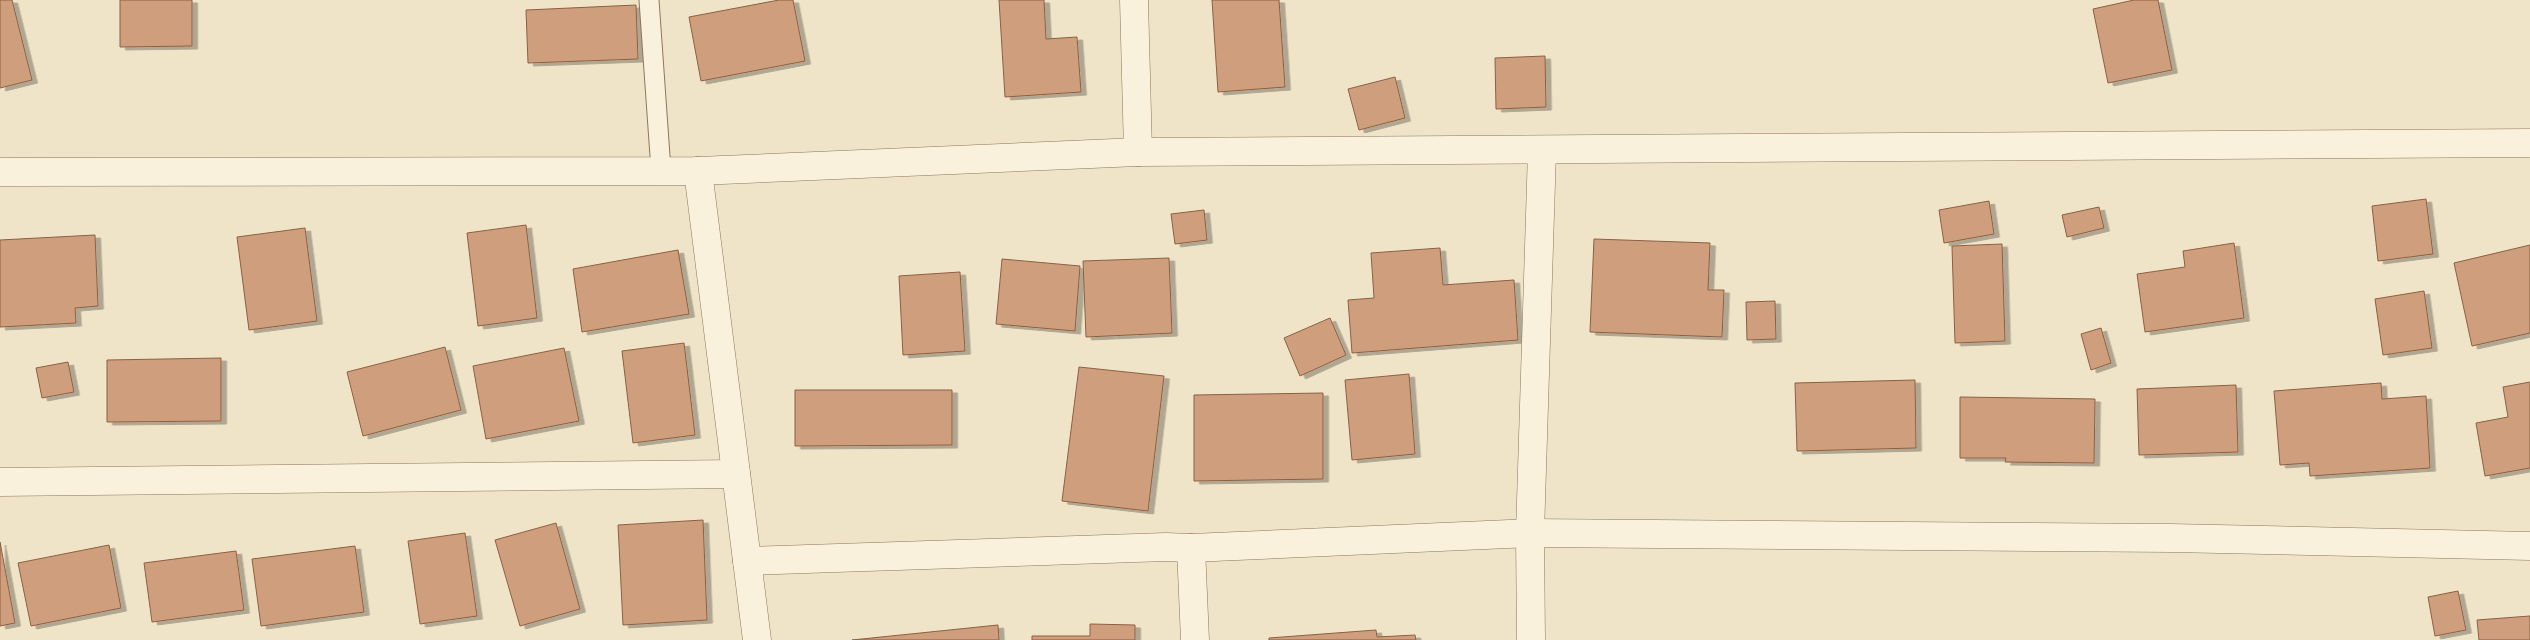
<svg xmlns="http://www.w3.org/2000/svg" width="2530" height="640" font-family="'Zilla Slab',serif">
  <style>
    .building { fill: #cf9f7d; stroke: #8d5f41; filter: url(#shadow) }
    .lines { fill: none; stroke-linecap: round; stroke-linejoin: round }
    .service-casing { stroke: #8d765c; stroke-width: 21 }
    .minor-casing { stroke: #8d765c; stroke-width: 29 }
    .service { stroke: #faf1dc; stroke-width: 19 }
    .minor { stroke: #faf1dc; stroke-width: 28 }
  </style>
  <defs>
    <filter id="shadow"><feDropShadow dx="5.5" dy="3" stdDeviation="0" flood-color="#0004"/></filter>
  </defs>
  <rect width="100%" height="100%" fill="#f0e4c8"/>
  <!-- building -->
  <g class="building">
    <polygon points="0,0 12,0 32,80 0,88"/>
    <polygon points="120,0 192,0 192,46 120,47"/>
    <polygon points="779,0 793,0 805,61 701,81 689,17"/>
    <polygon points="999,0 1044,0 1046,39 1077,37 1081,92 1005,97"/>
    <polygon points="1212,0 1279,0 1285,87 1218,92"/>
    <polygon points="2134,0 2158,0 2172,70 2108,83 2093,9"/>
    <polygon points="636,5 638,59 528,63 526,10"/>
    <polygon points="1545,56 1546,107 1496,109 1495,58"/>
    <polygon points="1395,77 1405,118 1359,130 1348,89"/>
    <polygon points="2426,199 2433,254 2378,261 2372,206"/>
    <polygon points="1989,201 1994,234 1944,243 1939,210"/>
    <polygon points="2099,207 2104,228 2067,237 2062,215"/>
    <polygon points="1204,210 1207,240 1175,244 1171,214"/>
    <polygon points="526,225 537,318 478,326 467,233"/>
    <polygon points="305,228 317,321 249,330 237,237"/>
    <polygon points="95,235 98,306 75,308 76,323 0,327 0,240"/>
    <polygon points="1594,239 1710,243 1708,290 1724,290 1722,337 1590,332"/>
    <polygon points="2234,243 2244,318 2145,332 2137,274 2185,267 2183,251"/>
    <polygon points="2002,244 2005,341 1955,343 1952,246"/>
    <polygon points="2530,245 2530,333 2472,346 2454,263"/>
    <polygon points="1440,248 1443,285 1514,280 1518,340 1352,353 1348,300 1374,298 1371,253"/>
    <polygon points="678,250 689,314 582,332 573,269"/>
    <polygon points="1169,258 1172,333 1086,337 1083,261"/>
    <polygon points="1002,259 1080,266 1075,331 996,324"/>
    <polygon points="960,272 965,351 903,355 899,276"/>
    <polygon points="2424,291 2432,348 2383,355 2375,299"/>
    <polygon points="1775,301 1776,339 1747,340 1746,302"/>
    <polygon points="1330,318 1346,355 1300,376 1284,338"/>
    <polygon points="2101,328 2111,363 2091,370 2081,334"/>
    <polygon points="684,343 695,435 633,443 622,351"/>
    <polygon points="445,347 461,410 363,436 347,372"/>
    <polygon points="564,348 579,421 486,439 473,366"/>
    <polygon points="221,358 221,421 107,422 107,360"/>
    <polygon points="68,362 74,392 42,398 36,368"/>
    <polygon points="1079,367 1164,376 1148,511 1062,501"/>
    <polygon points="1409,374 1415,454 1352,460 1345,380"/>
    <polygon points="1915,380 1916,448 1797,451 1795,383"/>
    <polygon points="2530,382 2530,468 2485,476 2476,423 2508,417 2503,387"/>
    <polygon points="2381,383 2382,399 2426,396 2430,468 2310,476 2309,463 2280,465 2274,391"/>
    <polygon points="2236,385 2238,452 2139,455 2137,389"/>
    <polygon points="795,390 952,390 952,445 795,446"/>
    <polygon points="1323,393 1323,479 1194,481 1194,395"/>
    <polygon points="1960,397 2095,399 2094,463 2005,462 2006,458 1960,458"/>
    <polygon points="703,520 707,620 623,625 618,525"/>
    <polygon points="556,523 580,609 520,626 495,540"/>
    <polygon points="465,533 477,616 420,624 408,541"/>
    <polygon points="0,542 15,623 0,626"/>
    <polygon points="109,545 121,608 31,626 18,563"/>
    <polygon points="355,546 364,612 261,626 252,559"/>
    <polygon points="236,551 244,610 152,622 144,563"/>
    <polygon points="2458,591 2466,630 2435,636 2428,597"/>
    <polygon points="2530,616 2530,640 2479,640 2477,620"/>
    <polygon points="1090,624 1135,625 1135,640 1032,640 1032,636 1090,636"/>
    <polygon points="998,625 999,640 852,640"/>
    <polygon points="1376,630 1377,637 1415,635 1416,640 1269,640 1269,638"/>
  </g>
  <g class="lines">
    <!-- service casing -->
    <g class="service-casing">
      <polyline id="service" points="649,0 661,170"/>
    </g>
    <!-- minor casing -->
    <g class="minor-casing">
      <g id="minor">
        <polyline points="1134,0 1138,152"/>
        <polyline points="698,171 757,640"/>
        <polyline points="0,172 698,171 1138,152 2530,143"/>
        <polyline points="0,482 736,474"/>
        <polyline points="1191,548 1195,640"/>
        <polyline points="747,561 1166,547 1191,548 1530,533 1542,151"/>
        <polyline points="1531,640 1530,533 2171,538 2530,546"/>
      </g>
    </g>
    <!-- service -->
    <use href="#service" class="service"/>
    <!-- minor -->
    <use href="#minor" class="minor"/>
  </g>
</svg>
